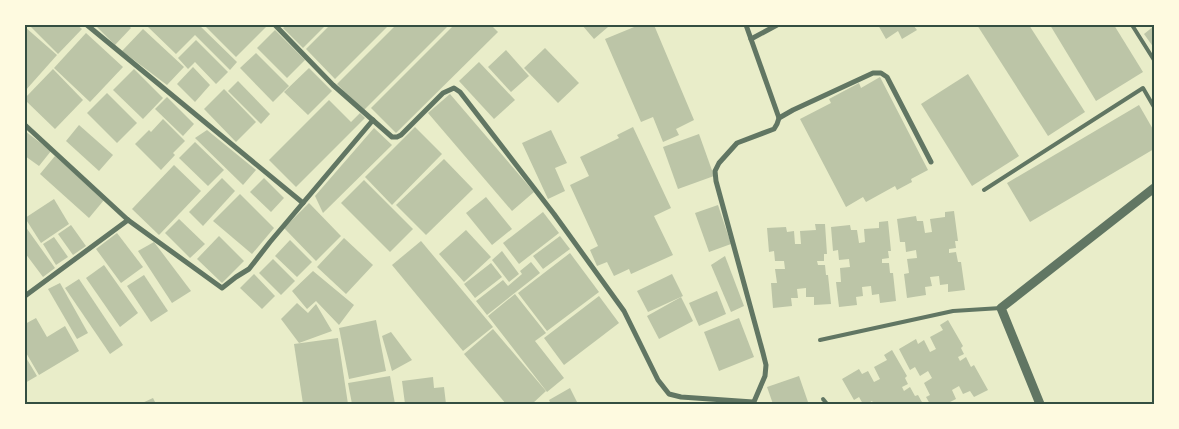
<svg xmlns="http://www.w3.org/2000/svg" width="1179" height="429" font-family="'Titillium Web',sans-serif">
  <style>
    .building { fill: #bcc5a7 }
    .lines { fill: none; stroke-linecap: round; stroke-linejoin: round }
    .service { stroke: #617663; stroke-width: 4 }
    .minor { stroke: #617663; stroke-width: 5 }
    .tertiary { stroke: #617663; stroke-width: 9 }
    .neatline { fill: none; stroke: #344e41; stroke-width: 2 }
  </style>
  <rect width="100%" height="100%" fill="#e9edc9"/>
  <!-- building -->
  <g class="building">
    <polygon points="29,25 77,25 82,29 58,54"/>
    <polygon points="95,25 128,25 131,28 115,45"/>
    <polygon points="150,25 199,25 237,62 230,70 195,35 176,54 148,27"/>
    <polygon points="204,25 264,25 266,27 236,57"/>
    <polygon points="287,25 326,25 303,48 283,28"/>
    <polygon points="330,25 389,25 335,79 306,49"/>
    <polygon points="396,25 449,25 363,111 337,84"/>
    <polygon points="454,25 491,25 498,32 396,133 371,108"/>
    <polygon points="582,25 607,25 608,27 594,39"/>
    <polygon points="639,25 654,25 694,120 676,129 679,135 663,142 653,117 641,122 605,39"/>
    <polygon points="878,25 913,25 917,30 902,39 898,31 886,39"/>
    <polygon points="977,25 1029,25 1085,112 1048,136"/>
    <polygon points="1050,25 1114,25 1143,72 1096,101"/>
    <polygon points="1154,26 1154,48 1144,34"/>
    <polygon points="25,27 57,55 25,91"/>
    <polygon points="143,29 184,67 167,85 122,51"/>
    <polygon points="275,30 305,60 287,78 257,48"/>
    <polygon points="86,33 123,67 90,102 54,68"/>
    <polygon points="196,40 228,72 216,84 195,62 188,69 178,58"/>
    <polygon points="545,48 579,83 558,103 524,68"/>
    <polygon points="506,50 529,76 511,92 488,67"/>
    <polygon points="256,53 289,86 273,102 240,68"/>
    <polygon points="479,62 515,100 494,119 459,81"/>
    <polygon points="193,67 210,85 195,102 177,84"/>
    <polygon points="309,68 332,91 308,115 284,92"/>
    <polygon points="53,69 83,100 55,129 25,100 25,98"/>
    <polygon points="134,69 163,98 143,119 113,90"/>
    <polygon points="968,74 1019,156 972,186 921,104"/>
    <polygon points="880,77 928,170 911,179 912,182 897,190 895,186 866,202 863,197 846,207 800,119 831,103 829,99 859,83 861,88"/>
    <polygon points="238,81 270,114 261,124 228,91"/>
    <polygon points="224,89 256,122 236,142 204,109"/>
    <polygon points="107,93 137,123 117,143 87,113"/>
    <polygon points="450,94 534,192 512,211 428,113"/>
    <polygon points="167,97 194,124 183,136 155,109"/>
    <polygon points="329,100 351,122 360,113 365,118 296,187 269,160"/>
    <polygon points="1139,105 1154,131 1154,149 1030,222 1007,183"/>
    <polygon points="163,119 185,141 173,153 175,155 161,170 135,144 149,130 151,132"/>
    <polygon points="79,125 113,155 99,171 66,141"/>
    <polygon points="415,127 442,154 392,205 365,177"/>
    <polygon points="633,127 671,208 654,216 673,255 631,274 629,269 614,276 607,262 597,266 590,250 598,246 570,185 589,176 580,157 619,138 617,135"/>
    <polygon points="374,128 392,145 323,213 315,196"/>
    <polygon points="207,130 256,170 243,185 195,138"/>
    <polygon points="551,130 567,163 555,168 565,191 548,199 522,143"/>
    <polygon points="25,131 51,151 39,166 25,156"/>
    <polygon points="699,134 714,176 678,189 663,147"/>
    <polygon points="195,142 224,170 208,186 179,158"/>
    <polygon points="55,156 104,200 89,218 40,174"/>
    <polygon points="444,159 473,189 426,235 396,205"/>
    <polygon points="174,165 201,191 159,235 132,209"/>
    <polygon points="222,178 235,191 203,226 189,212"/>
    <polygon points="264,178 284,198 271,212 250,192"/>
    <polygon points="364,180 413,229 390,252 341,203"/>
    <polygon points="240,194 274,228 252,254 213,221"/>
    <polygon points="486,197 512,229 492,245 466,213"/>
    <polygon points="54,199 69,224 41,243 25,218"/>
    <polygon points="309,203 341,236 316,261 284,228"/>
    <polygon points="718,205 731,244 709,252 695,213"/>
    <polygon points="954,211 958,241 955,241 956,248 949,249 949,253 956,252 958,262 961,262 965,290 948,292 948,284 940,285 939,276 930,277 932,286 925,287 926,295 907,298 904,274 909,273 907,259 917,258 916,250 906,252 905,242 900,242 897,219 916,216 917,221 923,221 925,233 932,232 930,219 945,217 945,212"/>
    <polygon points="543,212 559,233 519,264 503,243"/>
    <polygon points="179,219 205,244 190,258 165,233"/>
    <polygon points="888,221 891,251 888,251 889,258 882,259 882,263 889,263 890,273 893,273 896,301 880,303 879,294 872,295 871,286 862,287 863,296 856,297 857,305 839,307 836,282 841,282 840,268 850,267 849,259 839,260 838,250 833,251 831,227 850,225 851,230 857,230 859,243 865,242 864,229 879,228 879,222"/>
    <polygon points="815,224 825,224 827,254 824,254 824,261 817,261 818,265 825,265 826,275 828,275 831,304 814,305 814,297 806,297 806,288 797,289 798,298 791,298 792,306 773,308 771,283 777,283 775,269 785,269 784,261 775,261 774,251 769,252 767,228 786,227 787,232 794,231 795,244 801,244 800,231 816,230"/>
    <polygon points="71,225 86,246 73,255 58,234"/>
    <polygon points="25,226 55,268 43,277 25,253"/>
    <polygon points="466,230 491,257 464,282 439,254"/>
    <polygon points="117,233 143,267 121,283 96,249"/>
    <polygon points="219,236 244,261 222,283 197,259"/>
    <polygon points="560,236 570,249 543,269 533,256"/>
    <polygon points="54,237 68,257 56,265 43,244"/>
    <polygon points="344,238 373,265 346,294 317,267"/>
    <polygon points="290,240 312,262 297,277 275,256"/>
    <polygon points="421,241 493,327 463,351 392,265"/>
    <polygon points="154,242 191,291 172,303 138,251"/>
    <polygon points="502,251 519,274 509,282 492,260"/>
    <polygon points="570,253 599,292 547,331 518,293"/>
    <polygon points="725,256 744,306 731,312 711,265"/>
    <polygon points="273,259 295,281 281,295 259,273"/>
    <polygon points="531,262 540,273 487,315 476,301 503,280 508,286 522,274 520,271"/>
    <polygon points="491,263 502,277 475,298 464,284"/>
    <polygon points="104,265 138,313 120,327 86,278"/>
    <polygon points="313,271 354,305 339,325 316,301 307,309 292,291"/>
    <polygon points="254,274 275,296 262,309 240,288"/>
    <polygon points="672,274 683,296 648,312 637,291"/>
    <polygon points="144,275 168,311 151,322 127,286"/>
    <polygon points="79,279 123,345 110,354 65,288"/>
    <polygon points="60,283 88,333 77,339 48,289"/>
    <polygon points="717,291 726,314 699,326 689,303"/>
    <polygon points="515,294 546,333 535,341 564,378 547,392 488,316"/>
    <polygon points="599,296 619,323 564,365 544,338"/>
    <polygon points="681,297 693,321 659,339 647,316"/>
    <polygon points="297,303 308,313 316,304 332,331 299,343 281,319"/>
    <polygon points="36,318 47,337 65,326 79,351 39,375 25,351 25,324"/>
    <polygon points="739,318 754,357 719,371 704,332"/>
    <polygon points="376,320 386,371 349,379 339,328"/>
    <polygon points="948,320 963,346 961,348 964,354 958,357 960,361 966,357 971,367 974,365 988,390 974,397 970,391 963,394 959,386 952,390 956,399 950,402 951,404 930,404 926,397 930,395 924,383 932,378 928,371 920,376 915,367 910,370 899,349 916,339 918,344 924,340 930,352 936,349 930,337 943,330 940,325"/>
    <polygon points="493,329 546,391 532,404 506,404 464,354"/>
    <polygon points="391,332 412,360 392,371 382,336"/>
    <polygon points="338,338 348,404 303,404 294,344"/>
    <polygon points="892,350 907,376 905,378 908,384 902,387 904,391 910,387 915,396 918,395 923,404 874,404 872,401 867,404 863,404 859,397 854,400 842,379 859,369 862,374 868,371 874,382 880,379 874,367 887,360 884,355"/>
    <polygon points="25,356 37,376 25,383"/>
    <polygon points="390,376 395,404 352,404 348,383"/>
    <polygon points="799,376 808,402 802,404 773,404 767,387"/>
    <polygon points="433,377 434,388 444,387 446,404 405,404 402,381"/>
    <polygon points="570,388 578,404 551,404 549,400"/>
    <polygon points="153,398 156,404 140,404"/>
  </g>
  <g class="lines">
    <!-- service -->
    <g class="service">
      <polyline points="1132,25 1154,60"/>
      <polyline points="984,190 1143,88 1154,107"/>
      <polyline points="820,340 953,311 1001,308"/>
      <polyline points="823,399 827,404"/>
    </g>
    <!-- minor -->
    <g class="minor">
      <polyline points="87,25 303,203"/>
      <polyline points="275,25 333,85 392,137 397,137 401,135 443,93 454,88 460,92 554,214 624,311 658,380 669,394 681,397 753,402"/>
      <polyline points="746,25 779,118 777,124 774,129 737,143 719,163 715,171 716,181 763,353 766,365 765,376 753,404"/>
      <polyline points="751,39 777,25"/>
      <polyline points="779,118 793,110 873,73 881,73 887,77 931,162"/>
      <polyline points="25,125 128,220 222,288 236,277 249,269 270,242 373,120"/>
      <polyline points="25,296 128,220"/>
    </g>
    <!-- tertiary -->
    <polyline class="tertiary" points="1040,404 1001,308 1154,188"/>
  </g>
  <!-- border -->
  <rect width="1179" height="429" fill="none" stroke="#fefae0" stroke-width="52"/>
  <rect x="26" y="26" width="1127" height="377" class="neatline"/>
</svg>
